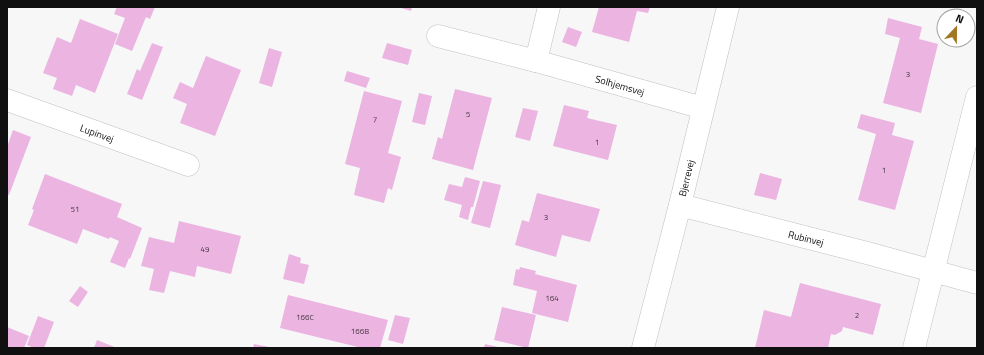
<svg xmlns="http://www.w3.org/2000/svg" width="984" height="355" font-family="'Titillium Web',sans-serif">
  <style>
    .building { fill: #ebb4e1 }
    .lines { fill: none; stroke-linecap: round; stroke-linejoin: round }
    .minor-casing { stroke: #c1c1c2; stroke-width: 23 }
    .tertiary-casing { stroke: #c1c1c2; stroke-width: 23 }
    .minor { stroke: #fff; stroke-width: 22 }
    .tertiary { stroke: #fff; stroke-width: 22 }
    .labels { text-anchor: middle; stroke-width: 4; stroke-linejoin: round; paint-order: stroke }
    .number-label { font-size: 8px; fill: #473944 }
    .street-label { font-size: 10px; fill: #101010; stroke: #fff }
  </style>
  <rect width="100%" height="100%" fill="#f7f7f8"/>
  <!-- building -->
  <g class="building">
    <polygon points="117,7 155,7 150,19 146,17 132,51 115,44 125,18 114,14"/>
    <polygon points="398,7 412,7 411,11"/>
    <polygon points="599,7 650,7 648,13 637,11 629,42 592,32"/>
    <polygon points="888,18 922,27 919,39 938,44 921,113 883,103 900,38 885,34"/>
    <polygon points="80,19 118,34 95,93 76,85 72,96 53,89 57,78 43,73 57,37 71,43"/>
    <polygon points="568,27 582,32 576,47 562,42"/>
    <polygon points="152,43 163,47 142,100 127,94 137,69 140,71"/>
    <polygon points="387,43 412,50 408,65 382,58"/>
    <polygon points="269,48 282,52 272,87 259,83"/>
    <polygon points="206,56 241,70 215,136 180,123 187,104 173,98 180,82 193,88"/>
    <polygon points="347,71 370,78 366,88 344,81"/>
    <polygon points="455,89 492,98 473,170 432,159 438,137 442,139"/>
    <polygon points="364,91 402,101 388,153 401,157 392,190 388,188 384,203 354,195 360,168 345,164"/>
    <polygon points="419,93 432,96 425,125 412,122"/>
    <polygon points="564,105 589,111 587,118 617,125 608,160 553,146"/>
    <polygon points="523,108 538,111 530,141 515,137"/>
    <polygon points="861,114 895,123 892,135 914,141 895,210 858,200 876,134 857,128"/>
    <polygon points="13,130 31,137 9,195 7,194 7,147"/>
    <polygon points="760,173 782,179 776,200 754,195"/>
    <polygon points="45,174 122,204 117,217 142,228 130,259 129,258 125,268 110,262 119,241 110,237 109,239 83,229 77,244 28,225 34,210 32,209"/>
    <polygon points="465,177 480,181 473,207 471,207 468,220 459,217 462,205 444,200 449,184 462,187"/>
    <polygon points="483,181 501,185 490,228 471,223"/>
    <polygon points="537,193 600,209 590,242 562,235 556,257 515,245 522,220 529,222"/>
    <polygon points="179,221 241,236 231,274 197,266 195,277 170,271 164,293 149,290 154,269 141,266 149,237 174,243"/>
    <polygon points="289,254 301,258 300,263 309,265 304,284 283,279"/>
    <polygon points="520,267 536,271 535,274 577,285 568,322 532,313 537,291 513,285 516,269 519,270"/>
    <polygon points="800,283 881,304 873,335 843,327 842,331 835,335 831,334 828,348 755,348 764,310 791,317"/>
    <polygon points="80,286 88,292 78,307 69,301"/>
    <polygon points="288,295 388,320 380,348 362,348 280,328"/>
    <polygon points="502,307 536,315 528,348 494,340"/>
    <polygon points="395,315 410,318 403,344 388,340"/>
    <polygon points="38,316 54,322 44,348 34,348 27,345"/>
    <polygon points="7,327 29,336 24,348 7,348"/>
    <polygon points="97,340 117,348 94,348"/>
    <polygon points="254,344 269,347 269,348 253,348"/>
    <polygon points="485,344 498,347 498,348 484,348"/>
  </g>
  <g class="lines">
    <!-- minor casing -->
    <g class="minor-casing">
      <g id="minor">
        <polyline points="438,36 536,61 703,108"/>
        <polyline points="536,61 549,7"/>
        <polyline points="7,100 188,165"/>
        <polyline points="680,205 867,253 977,283"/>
        <polyline points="914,348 977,97"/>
      </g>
    </g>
    <!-- tertiary casing -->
    <g class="tertiary-casing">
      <polyline id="tertiary" points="643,348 680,205 728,7"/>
    </g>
    <!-- minor -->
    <use href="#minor" class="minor"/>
    <!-- tertiary -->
    <use href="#tertiary" class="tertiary"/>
  </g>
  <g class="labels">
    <!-- number labels -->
    <g class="number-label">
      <text x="908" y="77">3</text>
      <text x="468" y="117">5</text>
      <text x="375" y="122">7</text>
      <text x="597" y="145">1</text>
      <text x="884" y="173">1</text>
      <text x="75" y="212">51</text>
      <text x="546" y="220">3</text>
      <text x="205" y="252">49</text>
      <text x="552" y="301">164</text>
      <text x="857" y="318">2</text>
      <text x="305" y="320">166C</text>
      <text x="360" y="334">166B</text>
    </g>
    <!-- street labels -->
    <g class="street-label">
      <text transform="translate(620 85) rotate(16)" y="4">Solhjemsvej</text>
      <text transform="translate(97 133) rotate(20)" y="4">Lupinvej</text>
      <text transform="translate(686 178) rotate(-76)" y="4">Bjerrevej</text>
      <text transform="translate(806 238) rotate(14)" y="4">Rubinvej</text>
    </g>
  </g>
  <!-- border -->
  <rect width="984" height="355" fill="none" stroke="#101010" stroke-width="16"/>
  <!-- north arrow -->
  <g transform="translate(956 28) rotate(22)"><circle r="19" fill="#ffffff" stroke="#9f9f9f"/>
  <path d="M0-3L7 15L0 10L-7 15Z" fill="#a07725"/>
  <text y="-6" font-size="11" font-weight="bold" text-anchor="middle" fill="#101010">N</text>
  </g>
</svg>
